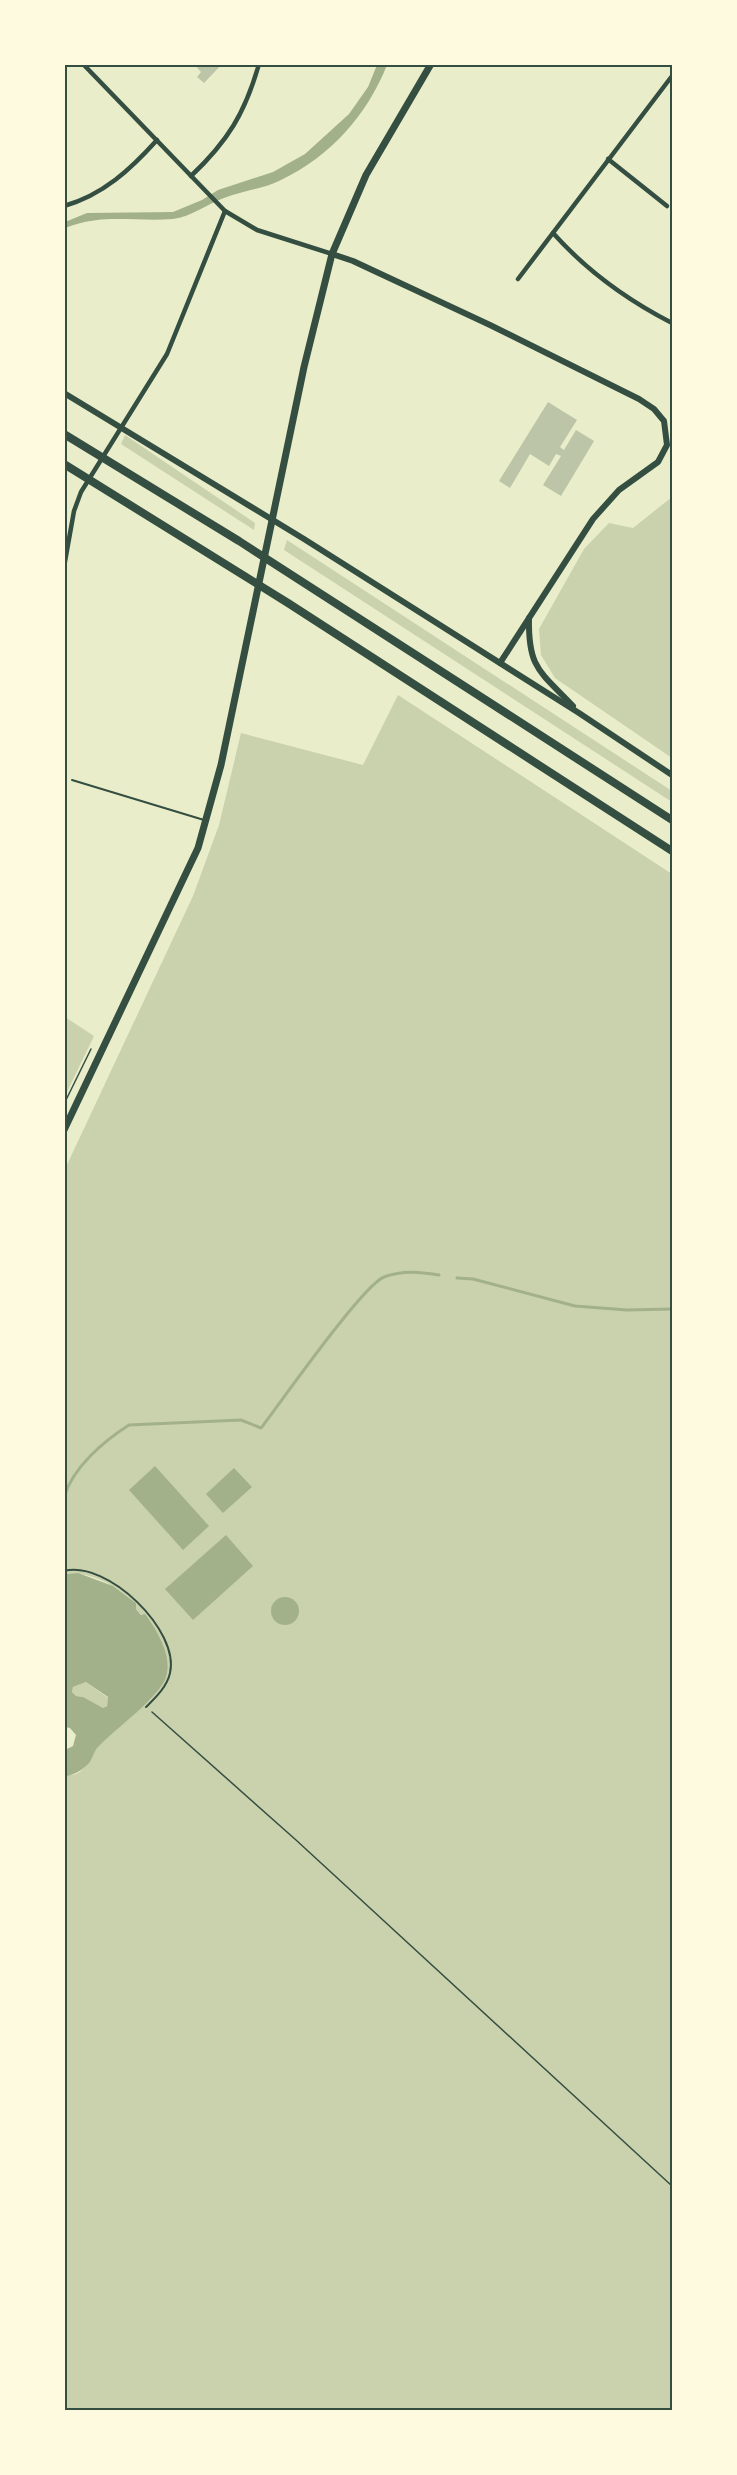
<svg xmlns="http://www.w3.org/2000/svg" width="737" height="2475" font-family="'Times New Roman',serif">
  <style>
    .green { fill: #cad2ad }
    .water { fill: #a3b18a; fill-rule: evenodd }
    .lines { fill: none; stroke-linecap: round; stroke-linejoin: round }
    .stream { stroke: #a3b18a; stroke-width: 3 }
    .building { fill: #bcc5a7 }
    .path { stroke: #344e41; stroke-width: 1.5 }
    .service { stroke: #344e41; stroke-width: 2 }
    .minor { stroke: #344e41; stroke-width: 4.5 }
    .secondary { stroke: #344e41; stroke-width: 6 }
    .primary { stroke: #344e41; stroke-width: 7 }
    .motorway { stroke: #344e41; stroke-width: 8 }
    .neatline { fill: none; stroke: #344e41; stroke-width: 2 }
  </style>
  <rect width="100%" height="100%" fill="#e9edc9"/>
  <!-- green -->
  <g class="green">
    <polygon points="125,435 255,523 254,530 121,444"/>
    <polygon points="672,497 672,528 670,536 672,539 672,758 555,678 541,655 539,629 584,549 609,523 633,528"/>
    <polygon points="287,540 672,791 672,802 284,550"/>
    <path d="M 398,695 L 672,874 L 672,2410 L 65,2410 L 65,1774 C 83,1780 89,1758 97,1747 C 103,1739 113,1732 121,1725 C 129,1717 149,1703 155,1694 C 176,1659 160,1634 136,1609 L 136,1603 C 115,1586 92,1571 65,1574 L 65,1169 L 193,896 L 219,825 L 241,733 L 363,765 Z"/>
    <polygon points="65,1017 94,1036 65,1096"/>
    <polygon points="86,1682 108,1698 107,1705 103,1709 83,1697 76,1696 72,1692 73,1687"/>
  </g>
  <!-- water -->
  <g class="water">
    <path d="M 377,65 L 387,65 C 367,115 331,156 281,180 C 263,189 242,191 224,198 C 207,204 191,217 173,219 C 133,222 103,213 65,228 L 65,222 L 87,213 L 173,212 L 202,200 L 218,190 L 273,172 L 305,154 L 349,114 L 368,87 Z"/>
    <polygon points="155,1466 209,1526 183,1550 129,1490"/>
    <polygon points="234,1468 252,1487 223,1513 206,1494"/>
    <polygon points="226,1535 253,1566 193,1620 165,1589"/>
    <path d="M 78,1573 L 113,1586 L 136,1603 L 136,1609 L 141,1615 L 145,1614 C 157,1630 173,1657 166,1677 C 160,1697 115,1729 99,1746 C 93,1751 93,1760 87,1765 C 81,1771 75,1774 67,1776 L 65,1774 L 65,1750 L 73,1746 L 76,1735 L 70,1728 L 65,1727 L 65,1574 ZM 86,1682 L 108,1697 L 107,1706 L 103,1708 L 83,1697 L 76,1696 L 72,1692 L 73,1687 Z"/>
    <circle cx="285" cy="1611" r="14"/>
  </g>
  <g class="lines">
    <!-- stream -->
    <g class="stream">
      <polyline points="457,1278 473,1279 575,1306 627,1310 672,1309"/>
      <path d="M 64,1497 C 73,1467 104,1441 129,1425 L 241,1420 L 261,1428 C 281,1402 362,1286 384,1277 C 403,1270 420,1272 439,1275"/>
    </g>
  </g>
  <!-- building -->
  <g class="building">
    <polygon points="194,64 222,64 204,83 197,77 201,72"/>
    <polygon points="548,402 577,420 560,447 564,450 576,430 594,441 561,496 543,485 561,456 556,454 549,466 530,454 510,488 499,481"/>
  </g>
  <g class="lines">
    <!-- path -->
    <g class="path">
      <polyline points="64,1104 91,1049"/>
      <polyline points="152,1712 296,1840 672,2186"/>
    </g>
    <!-- service -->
    <g class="service">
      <polyline points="72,780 204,820"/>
      <path d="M 64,1571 C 108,1560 180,1631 170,1673 C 167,1687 155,1698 146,1707"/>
    </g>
    <!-- minor -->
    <g class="minor">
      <polyline points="83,64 225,211 257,230 332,254"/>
      <polyline points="608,159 667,206"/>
      <path d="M 191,176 C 228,141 245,113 259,64"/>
      <path d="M 64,206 C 103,195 131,169 157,140"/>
      <path d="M 553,233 C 587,271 627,300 672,323"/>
      <polyline points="518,279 672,76"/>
      <polyline points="64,567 74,511 81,492 167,354 225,211"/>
    </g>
    <!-- secondary -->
    <g class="secondary">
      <polyline points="332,254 353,261 490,325 639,399 654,409 664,421 667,445 658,462 619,490 593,519 500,663"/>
      <polyline points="64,393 304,539 579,713 672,775"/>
      <path d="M 529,618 C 528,669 540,671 573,706"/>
    </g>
    <!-- primary -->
    <polyline class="primary" points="64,1130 198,848 221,765 304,367 332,254 366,175 431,64"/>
    <!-- motorway -->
    <g class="motorway">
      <polyline points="64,434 239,541 672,820"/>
      <polyline points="64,464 288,603 672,851"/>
    </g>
  </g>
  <!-- border -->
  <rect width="737" height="2475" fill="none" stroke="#fefae0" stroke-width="132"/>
  <rect x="66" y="66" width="605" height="2343" class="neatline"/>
</svg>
